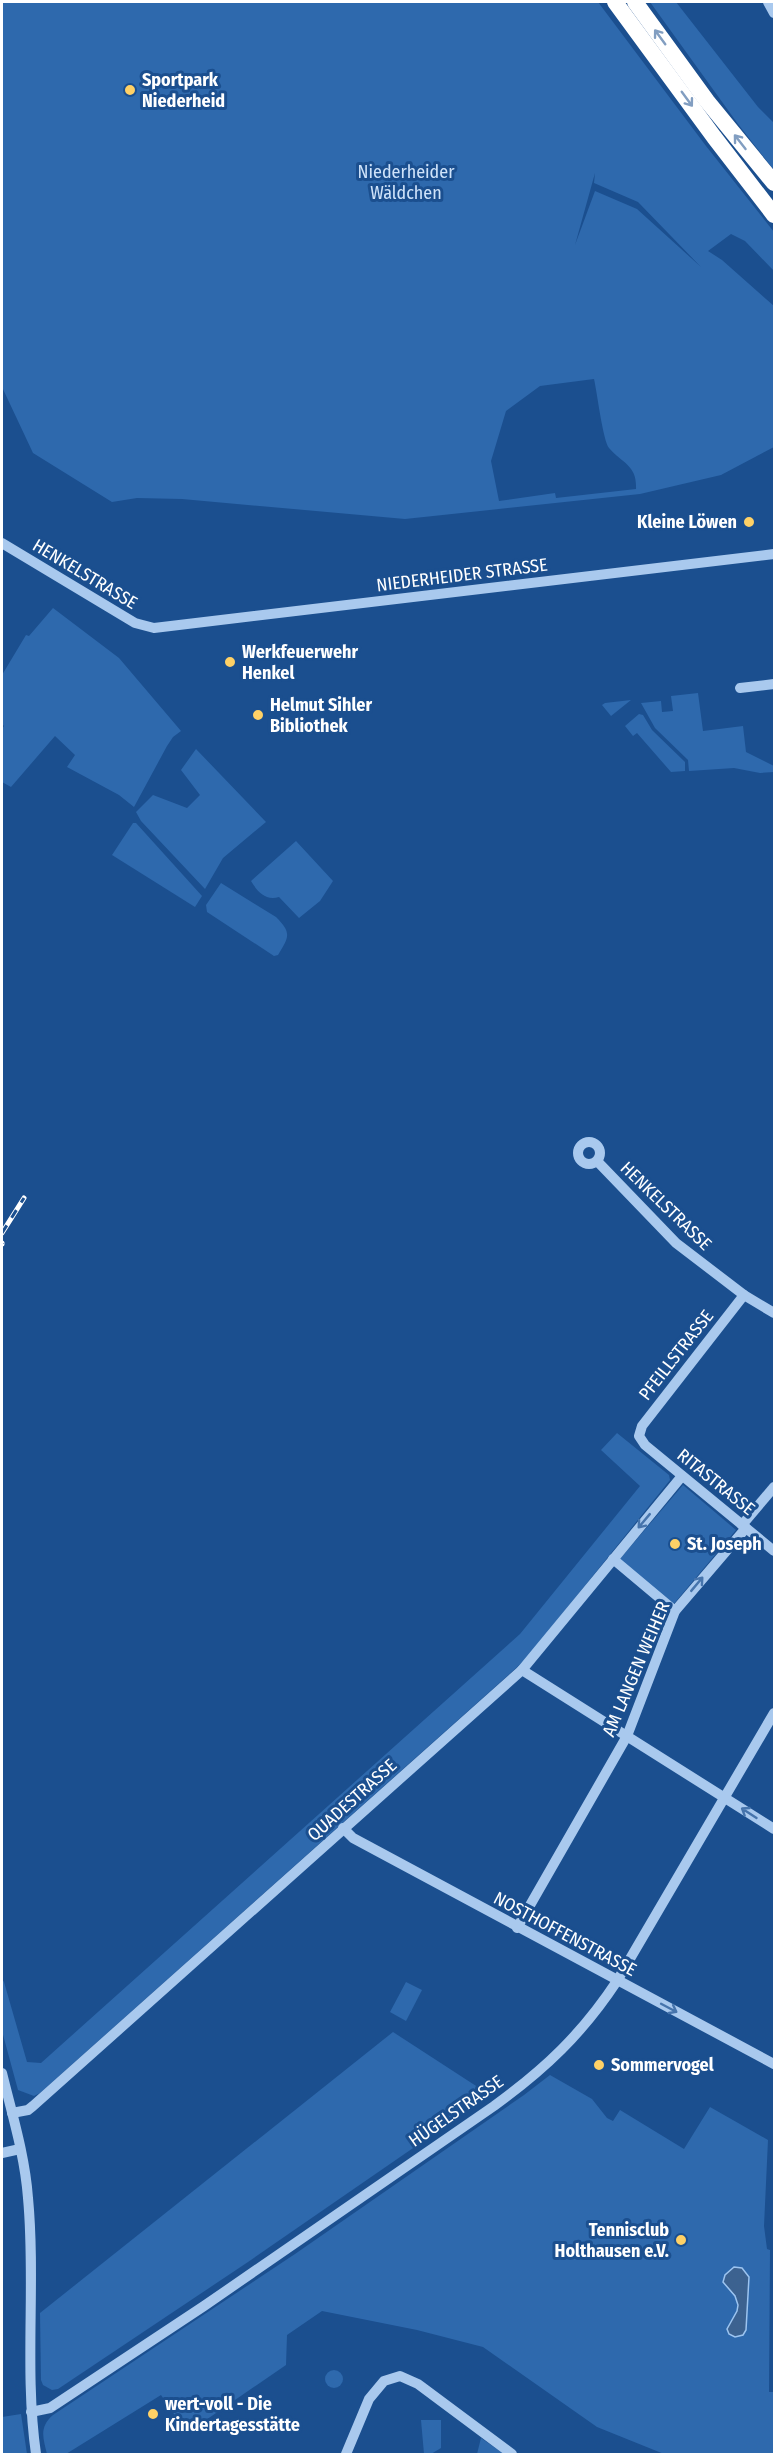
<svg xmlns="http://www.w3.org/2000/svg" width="776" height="2456" font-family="'Fira Sans Condensed',sans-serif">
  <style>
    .green { fill: #2e69ad; fill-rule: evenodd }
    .water { fill: #3c6290; stroke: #9cc4f0; stroke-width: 1.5 }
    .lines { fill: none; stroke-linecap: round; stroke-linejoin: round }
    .minor { stroke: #a9c9ee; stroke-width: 10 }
    .highway { stroke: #fff; stroke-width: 16 }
    .rail-casing { stroke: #fff; stroke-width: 5 }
    .rail { stroke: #1b4f8f; stroke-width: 3; stroke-dasharray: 9; stroke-linecap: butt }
    .oneway { stroke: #829ec1 }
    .oneway2 { stroke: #4674ac }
    .poi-dot { fill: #ffd166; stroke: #1b4f8f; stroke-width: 2 }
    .labels { text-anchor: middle; stroke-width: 6; stroke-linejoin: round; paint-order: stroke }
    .poi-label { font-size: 18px; font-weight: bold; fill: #fff; stroke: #1b4f8f; text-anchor: start }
    .park-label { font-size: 18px; fill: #cfe3fa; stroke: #1b4f8f }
    .street-label { font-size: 18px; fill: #fff; stroke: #1b4f8f }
  </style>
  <rect width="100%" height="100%" fill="#1b4f8f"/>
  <!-- green -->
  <g class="green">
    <path d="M 2,2 L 598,2 L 706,146 L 774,232 L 774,271 L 745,241 L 731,234 L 708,251 L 722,260 L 774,306 L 774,447 L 721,475 L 640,494 L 405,519 L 182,499 L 137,498 L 112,502 L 33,453 L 2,387 ZM 595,173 L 594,183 L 638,202 L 701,267 L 637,209 L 595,191 L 575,245 ZM 594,379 C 597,392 603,441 609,448 C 623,464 637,465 636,489 L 556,498 L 555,493 L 499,501 L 491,461 L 506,411 L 540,386 Z"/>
    <polygon points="650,2 676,2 758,107 774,123 774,170 738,124"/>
    <polygon points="53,608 119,658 181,731 173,737 167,746 134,807 119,795 67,767 75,755 55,736 11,787 2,782 2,729 4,726 2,724 2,675 26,635 29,636"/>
    <polygon points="698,693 703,731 743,726 746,752 774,766 774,772 760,773 734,768 689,771 688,760 655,728 641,703 661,701 662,712 673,711 671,696"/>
    <polygon points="631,700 611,716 602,705 605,703"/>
    <polygon points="639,714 643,715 652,730 685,762 685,771 671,772 637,733 633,736 625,726"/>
    <polygon points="196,749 266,822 223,858 205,889 141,821 136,812 153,795 187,808 200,795 181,770"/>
    <polygon points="133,823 136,823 202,896 195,907 112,855"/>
    <path d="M 296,841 L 333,881 L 320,901 L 299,918 L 279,897 C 265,901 257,891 251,881 Z"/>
    <path d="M 221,883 L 276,917 C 292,933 289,937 278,955 L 274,956 L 207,912 L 206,905 Z"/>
    <polygon points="617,1433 669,1475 670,1480 525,1660 40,2093 34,2096 18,2090 2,2031 2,1979 4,1982 27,2062 41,2063 520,1634 640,1486 601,1450"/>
    <polygon points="683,1485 736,1530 672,1606 619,1560"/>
    <polygon points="406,1982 422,1990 406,2021 390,2012"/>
    <polygon points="393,2032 490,2095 248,2262 58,2389 52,2390 43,2385 41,2380 40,2313"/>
    <path d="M 550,2075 L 592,2099 L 607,2118 L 613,2121 L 620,2110 L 684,2149 L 710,2107 L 768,2140 L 764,2226 L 767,2249 L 770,2250 L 769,2392 L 774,2392 L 774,2454 L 664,2454 L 597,2427 L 483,2347 L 417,2330 L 322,2311 L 287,2335 L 286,2365 L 187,2433 L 161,2395 L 66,2454 L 47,2454 C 43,2438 39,2427 53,2415 L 295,2254 L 524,2095 Z"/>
    <circle cx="334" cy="2379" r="9"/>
    <polygon points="21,2414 27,2454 2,2454 2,2417"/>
    <polygon points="421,2420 441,2420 441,2448 431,2454 424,2454"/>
    <polygon points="481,2438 504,2454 477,2454"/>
  </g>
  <!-- water -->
  <polygon class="water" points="734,2267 742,2268 749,2277 746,2330 743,2335 735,2337 729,2334 727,2329 737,2311 738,2305 735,2296 723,2282 725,2275"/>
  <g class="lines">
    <!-- minor -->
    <g class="minor">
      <polyline points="768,2 774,13"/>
      <polyline points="2,543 135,623 154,628 774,554"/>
      <polyline points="740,688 774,684"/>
      <circle cx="589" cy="1153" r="11"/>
      <polyline points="597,1161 676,1243 744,1295 774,1313"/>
      <polyline points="744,1295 642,1426 639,1436 645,1445 774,1551"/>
      <polyline points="742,1525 774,1487"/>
      <polyline points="613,1559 675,1611"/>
      <polyline points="522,1670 774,1829"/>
      <polyline points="343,1828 353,1838 774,2064"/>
      <polyline points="517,1928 627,1736 675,1611 746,1528"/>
      <path d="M 2,2073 C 12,2114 25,2156 28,2198 C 36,2283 24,2370 36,2454"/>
      <polyline points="12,2113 28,2110 33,2106 522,1670 682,1476"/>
      <polyline points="2,2153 20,2149"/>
      <path d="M 31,2412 L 50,2408 L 204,2306 L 494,2106 C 545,2069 582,2034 617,1981 L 774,1713"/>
      <polyline points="346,2454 369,2399 384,2381 400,2376 418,2384 512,2454"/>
    </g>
    <!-- highway -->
    <g class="highway">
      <polyline points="615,2 714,137 774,215"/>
      <polyline points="635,2 707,101 774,183"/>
    </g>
    <!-- rail casing -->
    <g class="rail-casing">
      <g id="rail">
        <polyline points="2,1233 24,1198"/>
        <polyline points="2,1244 2,1243"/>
      </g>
    </g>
    <!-- rail -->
    <use href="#rail" class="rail"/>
  </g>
  <!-- one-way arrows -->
  <defs><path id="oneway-shaft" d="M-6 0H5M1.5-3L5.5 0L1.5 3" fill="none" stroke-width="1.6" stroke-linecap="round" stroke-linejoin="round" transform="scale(1.5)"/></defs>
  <g class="oneway">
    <use href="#oneway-shaft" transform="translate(660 37) rotate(-126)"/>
    <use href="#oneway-shaft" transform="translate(687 99) rotate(54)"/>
    <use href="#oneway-shaft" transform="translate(740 142) rotate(-128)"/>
  </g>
  <g class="oneway2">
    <use href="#oneway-shaft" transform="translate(644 1521) rotate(130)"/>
    <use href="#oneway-shaft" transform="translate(697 1584) rotate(-50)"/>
    <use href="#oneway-shaft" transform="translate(749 1813) rotate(-147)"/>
    <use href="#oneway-shaft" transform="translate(669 2008) rotate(28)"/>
  </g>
  <!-- markers -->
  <g class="poi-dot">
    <circle cx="130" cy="90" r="6"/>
    <circle cx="749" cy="522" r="6"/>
    <circle cx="230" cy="662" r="6"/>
    <circle cx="258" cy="715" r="6"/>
    <circle cx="675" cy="1544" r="6"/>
    <circle cx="599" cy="2065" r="6"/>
    <circle cx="681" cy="2240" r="6"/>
    <circle cx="153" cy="2414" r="6"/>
  </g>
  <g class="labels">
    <!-- poi labels -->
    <g class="poi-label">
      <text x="142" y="86">Sportpark<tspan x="142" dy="21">Niederheid</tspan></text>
      <text x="737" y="528" text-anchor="end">Kleine Löwen</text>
      <text x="242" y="658">Werkfeuerwehr<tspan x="242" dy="21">Henkel</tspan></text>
      <text x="270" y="711">Helmut Sihler<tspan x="270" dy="21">Bibliothek</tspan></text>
      <text x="687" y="1550">St. Joseph</text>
      <text x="611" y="2071">Sommervogel</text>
      <text x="669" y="2236" text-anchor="end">Tennisclub<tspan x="669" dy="21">Holthausen e.V.</tspan></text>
      <text x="165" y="2410">wert-voll - Die<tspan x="165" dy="21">Kindertagesstätte</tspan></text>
    </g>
    <!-- park labels -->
    <g class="park-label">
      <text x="406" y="178">Niederheider<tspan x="406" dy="21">Wäldchen</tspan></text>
    </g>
    <!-- street labels -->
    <g class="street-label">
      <text transform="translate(85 574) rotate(31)" y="6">HENKELSTRASSE</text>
      <text transform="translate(462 575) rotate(-7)" y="6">NIEDERHEIDER STRASSE</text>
      <text transform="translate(666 1206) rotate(44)" y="6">HENKELSTRASSE</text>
      <text transform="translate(676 1355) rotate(-52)" y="6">PFEILLSTRASSE</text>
      <text transform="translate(716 1482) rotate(39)" y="6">RITASTRASSE</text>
      <text transform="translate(636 1669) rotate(-67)" y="6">AM LANGEN WEIHER</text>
      <text transform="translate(352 1800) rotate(-42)" y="6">QUADESTRASSE</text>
      <text transform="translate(565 1934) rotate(28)" y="6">NOSTHOFFENSTRASSE</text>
      <text transform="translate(456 2111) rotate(-35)" y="6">HÜGELSTRASSE</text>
    </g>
  </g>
  <!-- border -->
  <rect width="776" height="2456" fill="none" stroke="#ffffff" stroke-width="6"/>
</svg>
